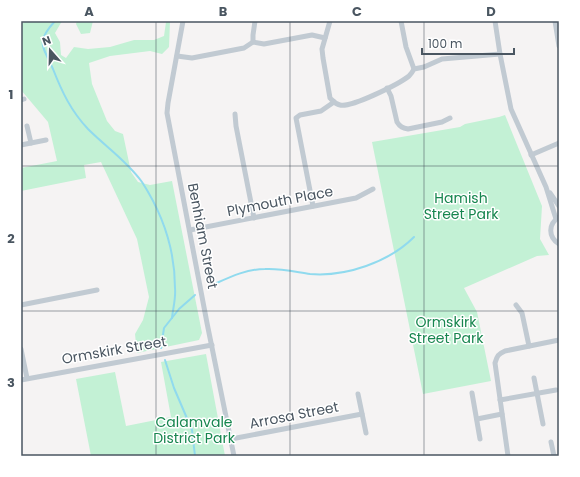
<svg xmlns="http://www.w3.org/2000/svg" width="580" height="477" font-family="Poppins,sans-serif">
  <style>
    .green { fill: #c3f1d5 }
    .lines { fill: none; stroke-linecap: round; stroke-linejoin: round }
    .stream { stroke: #90daee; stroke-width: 2 }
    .minor { stroke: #c1cad2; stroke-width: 5 }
    .grid { fill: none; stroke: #4a5661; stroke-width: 1; stroke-opacity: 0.55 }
    .labels { text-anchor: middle; stroke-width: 3; stroke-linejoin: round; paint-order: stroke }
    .park-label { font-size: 14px; fill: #17864f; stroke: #fff }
    .street-label { font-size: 14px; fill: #4a5661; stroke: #fff }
    .neatline { fill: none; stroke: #4a5661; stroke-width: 1.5 }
    .grid-label { font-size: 13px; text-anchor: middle; font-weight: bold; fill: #4a5661 }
  </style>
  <rect width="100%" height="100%" fill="#f5f3f3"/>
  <!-- green -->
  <g class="green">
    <polygon points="27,21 62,21 55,33 60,42 61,55 66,58 74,47 88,49 110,47 134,40 154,40 164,36 166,22 165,21 170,21 169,47 162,54 150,51 110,56 89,63 92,84 107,121 115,131 123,134 131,172 138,182 150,185 172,181 202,333 199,340 137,353 135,334 143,320 149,297 137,239 101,162 84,165 86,178 21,191 21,168 57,161 48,122 21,90 21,24"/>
    <polygon points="77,21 93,21 90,33 81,34 76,24"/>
    <polygon points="505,115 542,206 540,239 549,255 537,256 464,288 477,312 491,381 423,394 372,142 460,127 465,124 499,117"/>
    <polygon points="206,354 225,456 91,456 76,379 115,372 126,426 171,417 161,362"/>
  </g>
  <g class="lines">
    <!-- stream -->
    <g class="stream">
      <path d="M 55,21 C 35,43 43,46 53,69 C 62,92 71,111 88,129 C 106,147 127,161 142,182 C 162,213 175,250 175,288 C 176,298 173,308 172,318"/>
      <path d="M 210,286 C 228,278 245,269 265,269 C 280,268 296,272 310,274 C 346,277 389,262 414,237"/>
      <polyline points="161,348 164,328 179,309 195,295"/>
      <polyline points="165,360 174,388 192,430 195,456"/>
    </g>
    <!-- minor -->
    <g class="minor">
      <polyline points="183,21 168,103 167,113 207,323 234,456"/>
      <path d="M 330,21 L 322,49 L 323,58 L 330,98 C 333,101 335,104 340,105 C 351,108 399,84 409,76 C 411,74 413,71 414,69 L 424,67 L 442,59 L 500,54"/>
      <polyline points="401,21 406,47 414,69"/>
      <polyline points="495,21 500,54 511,109 546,187 556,219"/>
      <polyline points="555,21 559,46"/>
      <polyline points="253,42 253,35 255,21"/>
      <polyline points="177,56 192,58 244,48 253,42 264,44 312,35 325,38"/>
      <path d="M 387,88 L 391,96 L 397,122 C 400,127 403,128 408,129 L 442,122 L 450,118"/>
      <polyline points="21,100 24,99"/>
      <polyline points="235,114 236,126 254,218"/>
      <polyline points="27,126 31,143"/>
      <polyline points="21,145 46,140"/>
      <polyline points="531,155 559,143"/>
      <polyline points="550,193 559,206"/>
      <polyline points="313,206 296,118 300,115 321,111 334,102"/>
      <path d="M 559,217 C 548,224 548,237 559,244"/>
      <polyline points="190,230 356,198 373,189"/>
      <polyline points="21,305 97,290"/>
      <polyline points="516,305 522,313 529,346"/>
      <polyline points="21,349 27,378"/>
      <polyline points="534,378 543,424"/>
      <polyline points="21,380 212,345"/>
      <polyline points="472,393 480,439"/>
      <polyline points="358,394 366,433"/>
      <polyline points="500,400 556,390"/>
      <polyline points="477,419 502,414"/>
      <polyline points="231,439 362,414"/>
      <polyline points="551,442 554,456"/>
      <path d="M 508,456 L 495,363 C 497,356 498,354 505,351 L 559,340"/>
    </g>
  </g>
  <!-- grid -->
  <path class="grid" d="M 156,21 L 156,456M 290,21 L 290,456M 424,21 L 424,456M 21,166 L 559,166M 21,311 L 559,311"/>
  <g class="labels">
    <!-- park labels -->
    <g class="park-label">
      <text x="461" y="203">Hamish<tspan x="461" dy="16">Street Park</tspan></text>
      <text x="446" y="327">Ormskirk<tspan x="446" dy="16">Street Park</tspan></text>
      <text x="194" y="427">Calamvale<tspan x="194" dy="16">District Park</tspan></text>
    </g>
    <!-- street labels -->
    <g class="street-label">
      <text transform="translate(280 201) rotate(-11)" y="5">Plymouth Place</text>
      <text transform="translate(203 236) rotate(79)" y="5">Benhiam Street</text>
      <text transform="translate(114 350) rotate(-10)" y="5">Ormskirk Street</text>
      <text transform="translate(294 415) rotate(-11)" y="5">Arrosa Street</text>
    </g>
  </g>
  <!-- border -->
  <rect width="580" height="477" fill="none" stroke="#ffffff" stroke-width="44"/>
  <!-- north arrow -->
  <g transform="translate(50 50) rotate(340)" stroke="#ffffff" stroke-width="3" paint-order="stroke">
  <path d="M0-3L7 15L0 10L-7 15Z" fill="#4a5661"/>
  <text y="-6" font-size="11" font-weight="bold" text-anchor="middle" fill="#4a5661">N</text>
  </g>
  <!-- scale -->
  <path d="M422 48v6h92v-6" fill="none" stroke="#4a5661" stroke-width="2"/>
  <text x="428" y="48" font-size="12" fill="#4a5661" stroke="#ffffff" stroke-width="3" paint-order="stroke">100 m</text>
  <rect x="22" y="22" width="536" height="433" class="neatline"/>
  <g class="grid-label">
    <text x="89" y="16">A</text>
    <text x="223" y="16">B</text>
    <text x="357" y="16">C</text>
    <text x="491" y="16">D</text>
    <text x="11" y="99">1</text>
    <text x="11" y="243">2</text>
    <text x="11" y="387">3</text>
  </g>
</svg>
